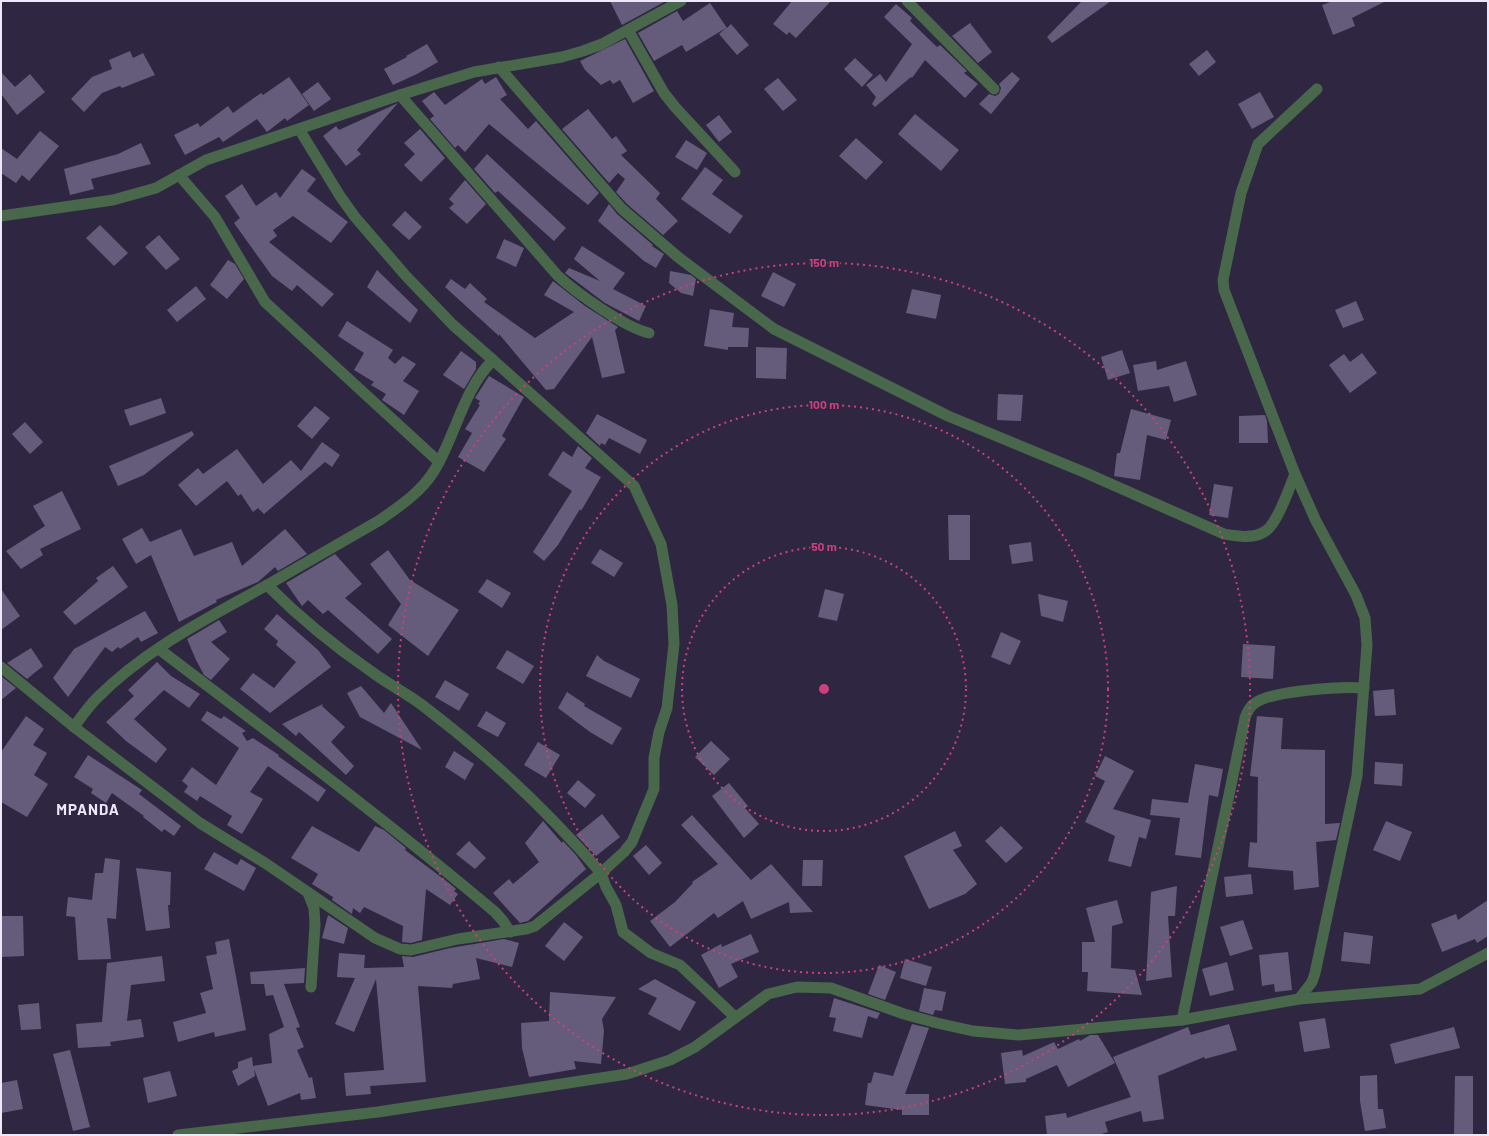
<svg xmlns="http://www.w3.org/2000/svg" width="1489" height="1136" font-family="Barlow,sans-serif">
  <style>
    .building { fill: #645c7a }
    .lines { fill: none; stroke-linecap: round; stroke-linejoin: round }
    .minor { stroke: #49674b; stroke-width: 11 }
    .tertiary { stroke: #49674b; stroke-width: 11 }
    .ring { fill: none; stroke: #ca417b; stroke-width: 2; stroke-dasharray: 2 4 }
    .labels { text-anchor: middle; stroke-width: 3; stroke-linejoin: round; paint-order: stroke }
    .district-label { font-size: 15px; font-weight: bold; letter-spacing: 1px; fill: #ece7f9; stroke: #2f2742 }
    .centre { fill: #ca417b; stroke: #2f2742; stroke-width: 2 }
    .ring-label { font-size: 12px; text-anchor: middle; font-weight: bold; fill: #ca417b; stroke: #2f2742; stroke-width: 3; stroke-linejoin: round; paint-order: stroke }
  </style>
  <rect width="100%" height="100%" fill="#2f2742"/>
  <!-- building -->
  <g class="building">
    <polygon points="610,1 666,1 622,25"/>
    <polygon points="792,1 831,1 796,38 789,32 787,35 773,24"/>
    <polygon points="1082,1 1111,1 1052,43 1047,37"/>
    <polygon points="1333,1 1386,1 1352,18 1355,26 1333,35 1322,5"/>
    <polygon points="710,3 727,28 731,24 749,45 737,55 719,34 726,28 686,52 682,45 654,61 638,33 677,11 683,21"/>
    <polygon points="896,4 912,18 910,21 937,47 940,45 967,71 964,73 978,84 965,98 925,60 912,78 911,77 875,107 872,104 876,97 866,85 880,74 886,82 912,44 884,17"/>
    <polygon points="970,23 992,52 978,63 952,36"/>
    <polygon points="625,39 654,91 633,103 620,80 613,84 610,80 601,85 585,70 580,61"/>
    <polygon points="427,44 438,62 417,74 393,85 384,69 407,57 406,56"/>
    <polygon points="1207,50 1216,62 1199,76 1189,64"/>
    <polygon points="130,51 133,58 143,53 155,75 122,88 120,86 102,93 84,112 71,99 92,77 112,69 109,60"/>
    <polygon points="855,58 873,75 862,87 844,69"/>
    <polygon points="1,72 15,87 30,74 45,92 17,115 1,94"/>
    <polygon points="1012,72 1020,79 991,114 979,104 989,94 995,96 999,94 1001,88 999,84"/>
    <polygon points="289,77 309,105 287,121 285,118 267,132 257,119 223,142 219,137 185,155 174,135 198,123 200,127 228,106 233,113 261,93 263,95"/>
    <polygon points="496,77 507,95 500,99 528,129 536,121 599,193 588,205 489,124 465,152 458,145 455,148 430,119 434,116 422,101 434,92 445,105 482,79 485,84"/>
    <polygon points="778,78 797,100 783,111 764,89"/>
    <polygon points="318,82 331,99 314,111 302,94"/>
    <polygon points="1260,92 1274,117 1252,129 1238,104"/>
    <polygon points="398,103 357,150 361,154 346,166 323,136 336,126 339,130"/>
    <polygon points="588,109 612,139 616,136 627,151 621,155 660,193 656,199 678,221 663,235 627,204 616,192 625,179 618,173 609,183 562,129"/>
    <polygon points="915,114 959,150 941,171 898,134"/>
    <polygon points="719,115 732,132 719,142 706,125"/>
    <polygon points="420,129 445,158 421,182 404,165 415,154 404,143"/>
    <polygon points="40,131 59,146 29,181 22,175 16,183 1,173 1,148 17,159"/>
    <polygon points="856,138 883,162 866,180 839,156"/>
    <polygon points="686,140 707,153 697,170 675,157"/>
    <polygon points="141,143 151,164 91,179 94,189 70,195 64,169 118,154"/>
    <polygon points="487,154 566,228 554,241 498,191 495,193 474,169"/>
    <polygon points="705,167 723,180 712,194 743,216 730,234 681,199"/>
    <polygon points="302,169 316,179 307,191 348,222 331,243 293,216 273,230 277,236 269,242 334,294 322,307 297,285 292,291 272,276 234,223 240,218 225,196 242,184 256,206 276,192 280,198"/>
    <polygon points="465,180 486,204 467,224 449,208 454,204 449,199"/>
    <polygon points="609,204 617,214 653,245 652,246 664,254 656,268 644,261 598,221"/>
    <polygon points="405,211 422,227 409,240 392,225"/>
    <polygon points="100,225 128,253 114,266 86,238"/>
    <polygon points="159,235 180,259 166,270 145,247"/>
    <polygon points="504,239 524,248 516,267 496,258"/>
    <polygon points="582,246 625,273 613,289 646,306 639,321 605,303 565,273 569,268 600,281 574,259"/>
    <polygon points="228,260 235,264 244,279 227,299 210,285"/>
    <polygon points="377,270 418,310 410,323 367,287"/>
    <polygon points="670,271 691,275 696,279 693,296 681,293 669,283"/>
    <polygon points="773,272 796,284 784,307 761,296"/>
    <polygon points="451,279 465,289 470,283 487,299 484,302 535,338 574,312 544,295 553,281 585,306 618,327 615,330 625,373 602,378 592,337 554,389 546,390 499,334 499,336 445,287"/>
    <polygon points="196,286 206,299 177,322 167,310"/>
    <polygon points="912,289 941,295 936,319 906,313"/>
    <polygon points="1356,301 1364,320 1343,328 1335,310"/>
    <polygon points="710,309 734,313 732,327 749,328 748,347 728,347 728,350 704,346"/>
    <polygon points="347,321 393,350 388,358 395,364 403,356 416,364 403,381 419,391 404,415 382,400 386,394 371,385 374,382 354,370 364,353 338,336"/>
    <polygon points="756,347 787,348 786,379 756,378"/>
    <polygon points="1122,350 1130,373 1108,380 1101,357"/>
    <polygon points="461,351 476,362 476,369 464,389 443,375"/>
    <polygon points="1362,353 1377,373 1350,393 1329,365 1344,354 1350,362"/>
    <polygon points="1156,361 1157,370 1186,361 1197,395 1174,402 1169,386 1138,391 1133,365"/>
    <polygon points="489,376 524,397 502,436 506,439 484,472 458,457 472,433 465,429 480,405 478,404 480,401 475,398"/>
    <polygon points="998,394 1023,395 1021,421 997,420"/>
    <polygon points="161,398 166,413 130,426 124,410"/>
    <polygon points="315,406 330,418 312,439 297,426"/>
    <polygon points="1131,409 1171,420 1166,440 1147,435 1140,480 1114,476 1117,453 1120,453"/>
    <polygon points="597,414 647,440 640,454 609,438 605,445 601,443 600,446 586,433"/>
    <polygon points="1265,415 1267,421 1268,443 1239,443 1239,416"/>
    <polygon points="25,422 43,442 30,454 12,434"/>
    <polygon points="192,431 194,435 144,475 118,486 109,466"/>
    <polygon points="322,442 340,455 332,467 325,462 264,514 258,508 253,512 241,494 238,496 227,481 196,506 178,485 198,468 203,474 237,449 263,484 291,460 301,471"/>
    <polygon points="578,446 592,458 585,468 601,477 581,511 580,509 558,545 544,561 533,552 572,491 548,475 563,451 572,457"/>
    <polygon points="1214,484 1233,487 1228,518 1209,515"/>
    <polygon points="62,491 81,529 40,549 43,555 21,569 6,551 45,526 33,506"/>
    <polygon points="948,515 970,515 970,560 949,560"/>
    <polygon points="142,528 150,542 181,529 194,556 232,542 242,566 285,529 307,554 278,571 275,567 258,582 216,600 217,602 179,622 151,555 136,564 122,539"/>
    <polygon points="1031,542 1033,561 1012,564 1009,545"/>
    <polygon points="600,549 623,563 614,577 591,563"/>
    <polygon points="388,550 410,580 459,610 428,656 388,625 401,604 370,564"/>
    <polygon points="335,554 362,584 345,598 392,639 378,654 328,610 323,614 308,600 302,606 286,583"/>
    <polygon points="113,566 128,587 75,625 63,612 98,581 96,578"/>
    <polygon points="487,579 511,593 502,608 478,592"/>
    <polygon points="1,589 20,616 1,630"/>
    <polygon points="825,589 844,594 837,621 818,617"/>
    <polygon points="1038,594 1068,601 1063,622 1041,616"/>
    <polygon points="145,611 158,633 141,642 138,637 120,649 118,647 112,652 105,647 68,697 53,678 74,649"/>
    <polygon points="277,614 318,650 331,667 270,713 240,689 253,673 274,688 296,662 276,645 278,641 264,629"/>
    <polygon points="219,620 227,632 211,642 230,659 211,680 204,675 196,660 187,639"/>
    <polygon points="1001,632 1021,641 1010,665 991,657"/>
    <polygon points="1243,644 1275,646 1273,679 1241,677"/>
    <polygon points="31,648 43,666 27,679 7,663"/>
    <polygon points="507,650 534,666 523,684 496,668"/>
    <polygon points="597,655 604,661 640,679 631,698 586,676"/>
    <polygon points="157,662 171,676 200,694 189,708 164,690 134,719 167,749 156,763 126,741 106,722 134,696 128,690"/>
    <polygon points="1,676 16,688 1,700"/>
    <polygon points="445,680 469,694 459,711 435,697"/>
    <polygon points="361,686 384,713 391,703 422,750 360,717 347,693"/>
    <polygon points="1394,689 1396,715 1375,716 1373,691"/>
    <polygon points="567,692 585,704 584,706 622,728 612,745 590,732 558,708"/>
    <polygon points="323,704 322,706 345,727 331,742 354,766 346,775 299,732 296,736 282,724"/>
    <polygon points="207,711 221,719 224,716 246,731 242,733 247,741 253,738 279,755 278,756 326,790 318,802 268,766 250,792 263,799 242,834 227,825 232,816 200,796 197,801 184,792 188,786 182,781 192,767 216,785 239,748 201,720"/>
    <polygon points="486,711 506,723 498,737 477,726"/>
    <polygon points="26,716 44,729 33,745 47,753 34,775 48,784 27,817 1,802 1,752"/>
    <polygon points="1257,716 1283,718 1281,749 1325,750 1325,824 1340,823 1336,840 1316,842 1319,887 1294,890 1293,871 1248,867 1250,842 1257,843 1258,777 1250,776"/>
    <polygon points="711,741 730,759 714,775 695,757"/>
    <polygon points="538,742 560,755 546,778 524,765"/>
    <polygon points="454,751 474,764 465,780 445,767"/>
    <polygon points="88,755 142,790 139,794 181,826 174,836 164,829 162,832 143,817 144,816 112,793 106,803 91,793 93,789 74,777"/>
    <polygon points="1105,756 1134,771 1113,809 1151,820 1146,839 1139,837 1131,867 1108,861 1115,836 1085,822 1105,781 1095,776"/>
    <polygon points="1375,762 1403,764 1402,786 1374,784"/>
    <polygon points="1195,764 1223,769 1218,797 1209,795 1201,858 1175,855 1180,818 1150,815 1152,799 1188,803"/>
    <polygon points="578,780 596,795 585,808 567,793"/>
    <polygon points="729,783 748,806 745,808 759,824 744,838 712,796"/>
    <polygon points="602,814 620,837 596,856 576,835"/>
    <polygon points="692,815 751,880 771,864 813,912 790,913 789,902 751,919 743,901 718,918 714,913 670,947 650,921 675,902 693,883 692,882 718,864 681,825"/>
    <polygon points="543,821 562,843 563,841 576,855 586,869 528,921 520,923 493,893 509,879 513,884 539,862 525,843"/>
    <polygon points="1386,821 1412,832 1400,861 1373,850"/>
    <polygon points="312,826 359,852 375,826 384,830 406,848 405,850 449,883 456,889 454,891 458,894 450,905 426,889 422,940 411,943 402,942 403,926 364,907 360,913 353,908 352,914 332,900 333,897 312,884 318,874 291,858"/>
    <polygon points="1001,826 1023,848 1006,863 985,841"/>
    <polygon points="955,831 962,846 953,850 977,884 965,894 929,909 904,856"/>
    <polygon points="469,841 486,858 475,869 456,854"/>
    <polygon points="646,845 662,863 649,875 633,856"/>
    <polygon points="214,852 237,865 241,859 256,868 244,891 204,869"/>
    <polygon points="105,858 120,860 116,919 107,918 111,959 78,960 75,917 66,916 68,897 92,900 95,873 103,873"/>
    <polygon points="803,860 823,860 822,886 802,886"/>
    <polygon points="136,868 171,872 170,905 168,905 170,928 146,931"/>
    <polygon points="1251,874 1253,894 1226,897 1224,877"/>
    <polygon points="1177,886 1175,916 1168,916 1172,977 1146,981 1151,892"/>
    <polygon points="1117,900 1123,923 1112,926 1111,968 1135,970 1142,995 1087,991 1088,972 1082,972 1082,942 1095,942 1086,908"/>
    <polygon points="1488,900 1488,936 1477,943 1475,939 1442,952 1431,924 1456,914 1458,920"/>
    <polygon points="328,915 348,928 344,944 322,938"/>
    <polygon points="1,916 23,916 24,956 1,957"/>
    <polygon points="1243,920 1253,949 1230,956 1220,927"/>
    <polygon points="564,922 583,937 564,961 545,946"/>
    <polygon points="1344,932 1373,936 1370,964 1341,961"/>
    <polygon points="751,934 759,952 731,964 738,977 719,988 701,955 721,944 722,947"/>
    <polygon points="229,939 246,1030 215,1037 214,1032 178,1042 173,1022 206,1013 200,993 213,989 206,956 217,954 215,942"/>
    <polygon points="504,939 519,943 512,967 476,958 480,979 453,984 452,988 418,986 426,1082 370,1086 371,1094 346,1096 344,1073 384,1070 376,979 354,1032 335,1024 355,978 337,977 339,953 365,955 364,968 404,967 402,956 413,957 450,948"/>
    <polygon points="1288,952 1292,990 1275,992 1274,984 1262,986 1259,955"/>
    <polygon points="162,956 165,981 131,985 127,1021 141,1019 144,1037 110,1042 111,1046 78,1048 76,1024 102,1022 107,963"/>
    <polygon points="905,959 932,967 926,986 900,978"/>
    <polygon points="1227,962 1234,990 1210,996 1202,969"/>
    <polygon points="879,965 896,972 885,1000 868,994"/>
    <polygon points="305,968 304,983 284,984 300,1027 296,1028 304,1047 297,1050 309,1078 312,1077 316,1098 301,1100 300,1093 268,1106 254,1069 255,1076 238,1086 232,1071 238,1068 238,1062 252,1057 253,1066 272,1063 269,1034 284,1027 273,995 266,996 264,984 251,984 250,972"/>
    <polygon points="655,979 696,1002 680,1031 648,1014 657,998 638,989"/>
    <polygon points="924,988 946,992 942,1011 935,1010 933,1015 919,1011"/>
    <polygon points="550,992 616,997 602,1019 604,1031 601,1064 574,1061 576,1069 529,1077 522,1048 521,1023 549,1021"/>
    <polygon points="834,998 880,1013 877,1019 868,1016 862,1038 833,1031 836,1018 829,1017"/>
    <polygon points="39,1003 41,1029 21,1030 18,1005"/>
    <polygon points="1325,1018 1330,1048 1304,1052 1299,1022"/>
    <polygon points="912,1024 929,1028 905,1094 929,1094 929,1115 902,1115 902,1110 865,1105 868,1083 871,1083 874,1072 893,1076"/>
    <polygon points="1229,1024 1237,1050 1205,1059 1204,1057 1158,1076 1164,1119 1143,1122 1141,1111 1105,1122 1108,1132 1098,1135 1047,1135 1045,1116 1066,1113 1067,1118 1131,1097 1113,1057 1188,1027 1191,1035"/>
    <polygon points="1454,1027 1460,1048 1395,1064 1390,1044"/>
    <polygon points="1090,1035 1098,1035 1115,1063 1068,1087 1057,1065 1026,1079 1026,1082 1005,1084 1001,1053 1022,1050 1023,1056 1054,1042 1058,1049 1079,1039 1080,1041"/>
    <polygon points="70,1050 90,1127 73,1131 53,1054"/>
    <polygon points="170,1071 177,1096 148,1103 143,1078"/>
    <polygon points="1377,1075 1378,1109 1383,1109 1386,1128 1365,1131 1360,1101 1360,1076"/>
    <polygon points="1455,1076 1473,1076 1473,1135 1454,1135"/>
    <polygon points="17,1080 23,1109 1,1113 1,1083"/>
  </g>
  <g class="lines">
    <!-- minor -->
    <g class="minor">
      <polyline points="907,1 994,89"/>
      <polyline points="628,30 664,93 675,107 735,172"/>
      <path d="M 499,67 L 622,209 L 678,257 L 774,329 L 948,416 L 1086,473 L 1224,534 C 1236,536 1253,539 1264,532 C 1277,526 1289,488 1295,474"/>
      <path d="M 400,95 L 558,276 C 578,294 624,327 649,333"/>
      <polyline points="179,175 215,217 265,302 439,462"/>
      <path d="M 267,585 C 299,617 334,646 372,672 C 388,684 406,693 422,705 C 488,755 548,811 601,873 L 624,852 L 632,842 L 654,789 L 654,758 L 659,732 L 667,708 L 674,644 L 672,605 L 661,544 L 634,486 L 493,360"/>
      <path d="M 159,649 C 272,735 386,820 495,912 L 503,921 L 510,932"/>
      <polyline points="1,667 74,727 200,823 265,863 375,938 400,949 411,950 458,939 526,929 535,926 601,873 606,887 616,905 623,932 651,953 680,965 735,1017"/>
      <path d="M 74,727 C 81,717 88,707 97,698 C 145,649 210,617 269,584 C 306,563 343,541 380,520 C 400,506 421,492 434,471 C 456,435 463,390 493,360 L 453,325 L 406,276 L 355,217 L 340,196 L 299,129"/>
      <polyline points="308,893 314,908 315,925 311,987"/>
      <polyline points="1299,999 1312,982 1315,973 1357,776 1367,645 1365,618 1356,595 1316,521 1295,474 1224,290 1223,280 1241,193 1258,144 1317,89"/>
      <path d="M 1182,1020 L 1245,718 C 1247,712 1249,707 1255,703 C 1272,691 1342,686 1364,688"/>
      <polyline points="178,1135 378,1112 627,1074 670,1060 695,1047 768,994 797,987 831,988 904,1014 937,1023 973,1031 1019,1035 1182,1020 1299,999 1420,989 1488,953"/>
    </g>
    <!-- tertiary -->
    <polyline class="tertiary" points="1,216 113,200 156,188 206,160 400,95 474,72 562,57 583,51 602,44 681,1"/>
  </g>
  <!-- distance rings -->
  <g class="ring">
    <circle cx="824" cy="689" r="142"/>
    <circle cx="824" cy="689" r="284"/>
    <circle cx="824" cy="689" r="426"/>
  </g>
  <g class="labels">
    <!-- district labels -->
    <g class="district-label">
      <text x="88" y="815">MPANDA</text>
    </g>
  </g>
  <circle cx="824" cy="689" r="6" class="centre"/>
  <g class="ring-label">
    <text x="824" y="267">150 m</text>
    <text x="824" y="409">100 m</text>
    <text x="824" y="551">50 m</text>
  </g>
  <!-- border -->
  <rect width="1489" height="1136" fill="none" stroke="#ece7f9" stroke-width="4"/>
</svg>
